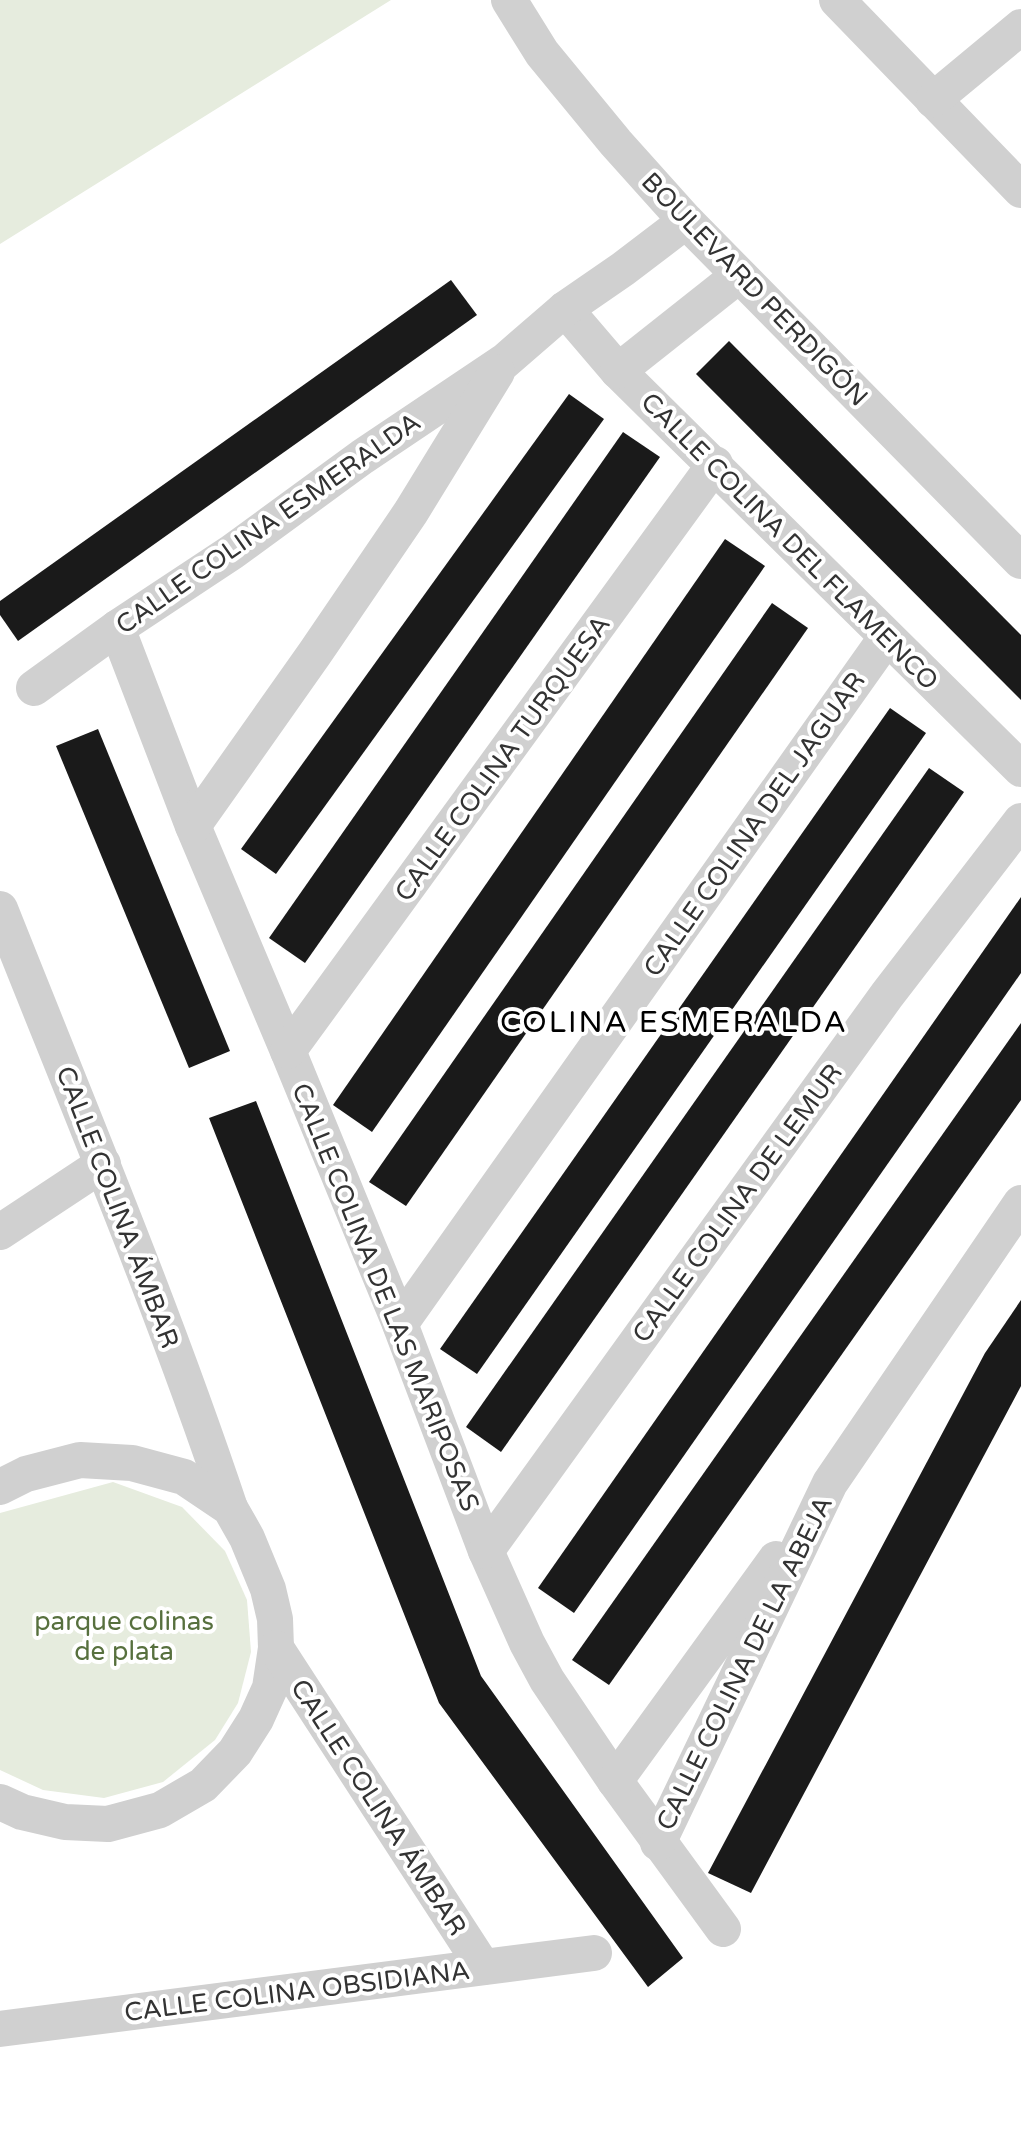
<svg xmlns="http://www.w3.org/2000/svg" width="1021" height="2145" font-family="'Varela Round',sans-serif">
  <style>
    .green { fill: #e6ecde }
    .building { fill: #1a1a1a }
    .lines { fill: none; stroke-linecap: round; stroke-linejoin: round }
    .street { stroke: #d0d0d0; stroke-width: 36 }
    .labels { text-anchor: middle; stroke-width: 8; stroke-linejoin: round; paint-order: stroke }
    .street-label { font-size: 26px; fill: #333; stroke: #fff }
    .park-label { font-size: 26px; fill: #57703e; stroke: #fff }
    .quarter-label { font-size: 30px; letter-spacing: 2px; fill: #000; stroke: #fff }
  </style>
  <rect width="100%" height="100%" fill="#fff"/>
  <!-- green -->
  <g class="green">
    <polygon points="0,0 391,0 0,244"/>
    <polygon points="113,1482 182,1507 225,1551 247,1600 251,1652 238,1703 215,1740 163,1782 104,1798 43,1790 0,1770 0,1513"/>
  </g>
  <!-- building -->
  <g class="building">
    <polygon points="451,280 477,315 18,641 0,615 0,601"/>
    <polygon points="729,341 1021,635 1021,700 696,374"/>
    <polygon points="569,394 604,419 276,874 241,849"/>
    <polygon points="623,432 660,457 305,963 269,938"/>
    <polygon points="725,539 765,566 372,1132 333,1105"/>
    <polygon points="772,603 808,628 406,1206 369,1182"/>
    <polygon points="890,708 926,733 477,1374 440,1349"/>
    <polygon points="98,729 230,1051 189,1068 56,746"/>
    <polygon points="929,768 964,792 501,1452 466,1427"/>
    <polygon points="1021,897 1021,973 574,1613 538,1588"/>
    <polygon points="1021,1023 1021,1100 609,1685 572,1660"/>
    <polygon points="256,1101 481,1676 683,1958 648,1987 439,1703 209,1118"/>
    <polygon points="1021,1300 1021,1386 751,1893 708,1873 985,1353"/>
  </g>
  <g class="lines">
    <!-- street -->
    <g class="street">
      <polyline points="509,0 542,53 616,143 686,221 1021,561"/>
      <polyline points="837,0 1021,190"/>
      <polyline points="933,100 1021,27"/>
      <polyline points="565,309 618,371 1021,769"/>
      <polyline points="618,371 738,276"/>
      <polyline points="117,628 193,826 288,1051 400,1324 486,1551 527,1643 547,1680 615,1781 723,1929"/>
      <polyline points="34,688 117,628 232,552 362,457 505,361 565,309 623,269 686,221"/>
      <polyline points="193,826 315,653 411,512 497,372"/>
      <path d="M 0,909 C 79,1108 162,1305 230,1508"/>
      <polyline points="288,1051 715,464"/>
      <polyline points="0,1232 103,1164"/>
      <polyline points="400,1324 886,638"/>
      <polyline points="0,1487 26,1474 80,1460 132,1463 184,1477 230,1508 247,1538 268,1589 275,1619 276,1648 270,1688 256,1719 235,1752 203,1785 160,1810 108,1824 65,1822 22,1812 0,1802"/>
      <polyline points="486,1551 887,995 1021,821"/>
      <polyline points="276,1648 483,1967"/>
      <polyline points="615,1781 776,1559"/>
      <polyline points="658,1843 830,1483 1021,1203"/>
      <polyline points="0,2029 594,1953"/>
    </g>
  </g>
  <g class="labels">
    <!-- street labels -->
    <g class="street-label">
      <text transform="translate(755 289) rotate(46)" y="9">BOULEVARD PERDIGÓN</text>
      <text transform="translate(268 523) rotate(-35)" y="9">CALLE COLINA ESMERALDA</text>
      <text transform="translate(790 541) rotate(45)" y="9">CALLE COLINA DEL FLAMENCO</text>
      <text transform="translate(502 758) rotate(-54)" y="9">CALLE COLINA TURQUESA</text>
      <text transform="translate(754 824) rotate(-55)" y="9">CALLE COLINA DEL JAGUAR</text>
      <text transform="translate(737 1203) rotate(-54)" y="9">CALLE COLINA DE LEMUR</text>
      <text transform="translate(118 1207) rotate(69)" y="9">CALLE COLINA ÁMBAR</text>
      <text transform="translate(386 1297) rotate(68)" y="9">CALLE COLINA DE LAS MARIPOSAS</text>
      <text transform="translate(744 1663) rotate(-64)" y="9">CALLE COLINA DE LA ABEJA</text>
      <text transform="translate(379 1807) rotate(57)" y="9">CALLE COLINA ÁMBAR</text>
      <text transform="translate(297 1991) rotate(-7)" y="9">CALLE COLINA OBSIDIANA</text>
    </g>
    <!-- park labels -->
    <g class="park-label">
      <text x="124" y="1630">parque colinas<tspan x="124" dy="30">de plata</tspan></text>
    </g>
    <!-- quarter labels -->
    <g class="quarter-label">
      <text x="674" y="1032">COLINA ESMERALDA</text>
    </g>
  </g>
</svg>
